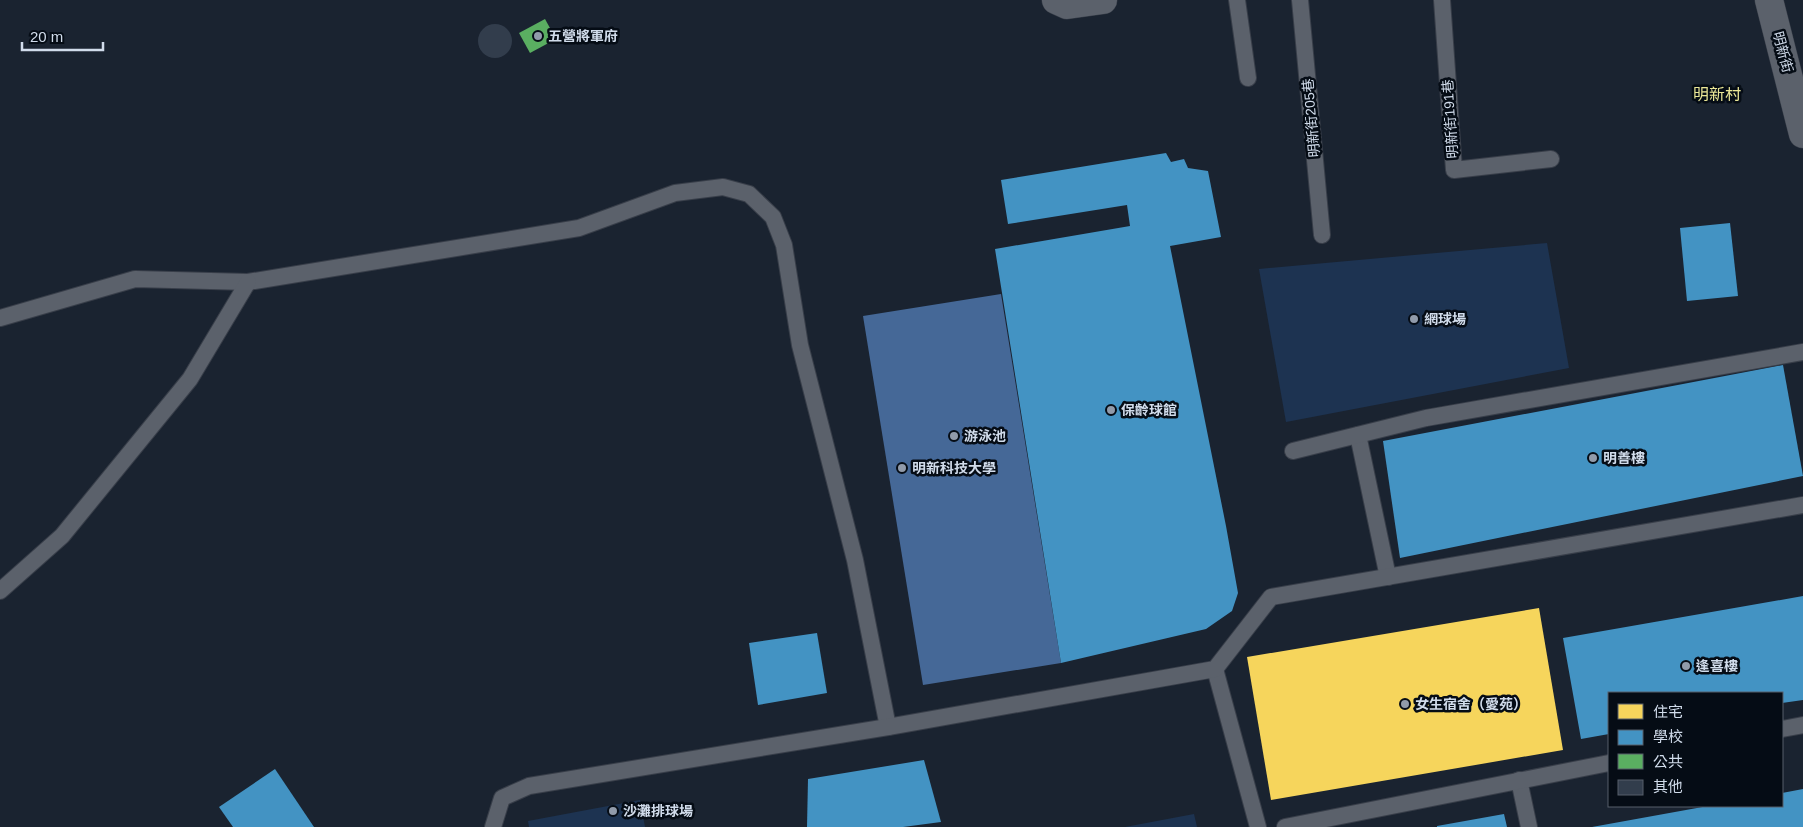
<svg xmlns="http://www.w3.org/2000/svg" width="1803" height="827" font-family="Helvetica,'Noto Sans TC',sans-serif">
  <style>
    .green { fill: #1d3351 }
    .water { fill: #456897 }
    .homes { fill: #f6d55c }
    .schools { fill: #4393c3 }
    .public { fill: #5aae61 }
    .building { fill: #323d4c }
    .lines { fill: none; stroke-linecap: round; stroke-linejoin: round }
    .lane-casing { stroke: #383e49; stroke-width: 18 }
    .street-casing { stroke: #383e49; stroke-width: 29 }
    .lane { stroke: #5b616b; stroke-width: 16 }
    .street { stroke: #5b616b; stroke-width: 28 }
    .poi-dot { fill: #919baa; stroke: #050c15; stroke-width: 2 }
    .labels { text-anchor: middle; stroke-width: 5; stroke-linejoin: round; paint-order: stroke }
    .poi-label { font-size: 14px; font-weight: bold; fill: #d1dceb; stroke: #050c15; text-anchor: start }
    .street-label { font-size: 14px; fill: #d1dceb; stroke: #050c15 }
    .quarter-label { font-size: 16px; fill: #ebe797; stroke: #050c15 }
  </style>
  <rect width="100%" height="100%" fill="#1a2330"/>
  <!-- green -->
  <g class="green">
    <polygon points="1547,243 1569,368 1286,422 1259,269"/>
    <polygon points="640,800 645,827 529,827 528,821"/>
    <polygon points="1194,814 1197,827 1125,827"/>
  </g>
  <!-- water -->
  <polygon class="water" points="1001,294 1061,663 923,685 863,316"/>
  <!-- homes -->
  <polygon class="homes" points="1539,608 1563,750 1271,800 1247,657"/>
  <!-- schools -->
  <g class="schools">
    <polygon points="1166,153 1171,162 1184,159 1188,168 1208,171 1221,237 1170,246 1226,526 1238,593 1232,611 1206,629 1061,663 995,249 1130,226 1127,205 1008,224 1001,180"/>
    <polygon points="1730,223 1738,296 1687,301 1680,228"/>
    <polygon points="1783,365 1803,476 1400,558 1383,441"/>
    <polygon points="1803,596 1803,700 1782,703 1782,693 1609,693 1609,734 1581,739 1563,638"/>
    <polygon points="817,633 827,693 758,705 749,643"/>
    <polygon points="924,760 941,822 903,827 807,827 808,779"/>
    <polygon points="275,769 314,827 233,827 219,807"/>
    <polygon points="1803,789 1803,827 1592,827 1708,806 1782,806 1782,793"/>
    <polygon points="1504,814 1507,827 1437,827 1437,826"/>
  </g>
  <!-- public -->
  <polygon class="public" points="545,19 556,39 530,53 519,33"/>
  <!-- building -->
  <circle class="building" cx="495" cy="41" r="17"/>
  <g class="lines">
    <!-- lane casing -->
    <g class="lane-casing">
      <g id="lane">
        <polyline points="1237,0 1248,78"/>
        <polyline points="1300,0 1322,235"/>
        <polyline points="1442,0 1454,170 1551,159"/>
        <polyline points="0,318 135,279 248,282 579,228 675,193 723,187 749,194 773,217 784,245 800,345 855,560 888,727"/>
        <polyline points="1358,435 1388,577"/>
        <polyline points="1293,451 1426,418 1803,352"/>
        <polyline points="0,591 62,536 190,379 248,282"/>
        <polyline points="1215,669 1258,827"/>
        <polyline points="1782,729 1803,725"/>
        <polyline points="1519,780 1529,827"/>
        <polyline points="493,827 502,798 529,786 888,727 1215,669 1271,597 1803,505"/>
        <polyline points="1285,827 1609,763"/>
      </g>
    </g>
    <!-- street casing -->
    <g class="street-casing">
      <g id="street">
        <polyline points="1056,0 1067,5 1103,0"/>
        <polyline points="1769,0 1803,134"/>
      </g>
    </g>
    <!-- lane -->
    <use href="#lane" class="lane"/>
    <!-- street -->
    <use href="#street" class="street"/>
  </g>
  <!-- markers -->
  <g class="poi-dot">
    <circle cx="538" cy="36" r="5"/>
    <circle cx="1414" cy="319" r="5"/>
    <circle cx="1111" cy="410" r="5"/>
    <circle cx="954" cy="436" r="5"/>
    <circle cx="1593" cy="458" r="5"/>
    <circle cx="902" cy="468" r="5"/>
    <circle cx="1686" cy="666" r="5"/>
    <circle cx="1405" cy="704" r="5"/>
    <circle cx="613" cy="811" r="5"/>
  </g>
  <g class="labels">
    <!-- poi labels -->
    <g class="poi-label">
      <text x="548" y="41">五營將軍府</text>
      <text x="1424" y="324">網球場</text>
      <text x="1121" y="415">保齡球館</text>
      <text x="964" y="441">游泳池</text>
      <text x="1603" y="463">明善樓</text>
      <text x="912" y="473">明新科技大學</text>
      <text x="1696" y="671">逢喜樓</text>
      <text x="1415" y="709">女生宿舍（愛苑）</text>
      <text x="623" y="816">沙灘排球場</text>
    </g>
    <!-- street labels -->
    <g class="street-label">
      <text transform="translate(1783 52) rotate(75)" y="5">明新街</text>
      <text transform="translate(1311 118) rotate(-95)" y="5">明新街205巷</text>
      <text transform="translate(1450 119) rotate(-94)" y="5">明新街191巷</text>
    </g>
    <!-- quarter labels -->
    <g class="quarter-label">
      <text x="1717" y="100">明新村</text>
    </g>
  </g>
  <!-- legend -->
  <rect x="1608" y="692" width="175" height="115" fill="#050c15" stroke="#575f6b"/>
  <rect x="1618" y="704" width="25" height="15" fill="#f6d55c" stroke="#575f6b"/>
  <text x="1653" y="717" font-size="15" fill="#d1dceb">住宅</text>
  <rect x="1618" y="730" width="25" height="15" fill="#4393c3" stroke="#575f6b"/>
  <text x="1653" y="742" font-size="15" fill="#d1dceb">學校</text>
  <rect x="1618" y="754" width="25" height="15" fill="#5aae61" stroke="#575f6b"/>
  <text x="1653" y="767" font-size="15" fill="#d1dceb">公共</text>
  <rect x="1618" y="780" width="25" height="15" fill="#323d4c" stroke="#575f6b"/>
  <text x="1653" y="792" font-size="15" fill="#d1dceb">其他</text>
  <!-- scale -->
  <path d="M22 42v8h81v-8" fill="none" stroke="#d1dceb" stroke-width="2.5"/>
  <text x="30" y="42" font-size="15" fill="#d1dceb" stroke="#050c15" stroke-width="4" paint-order="stroke">20 m</text>
</svg>
